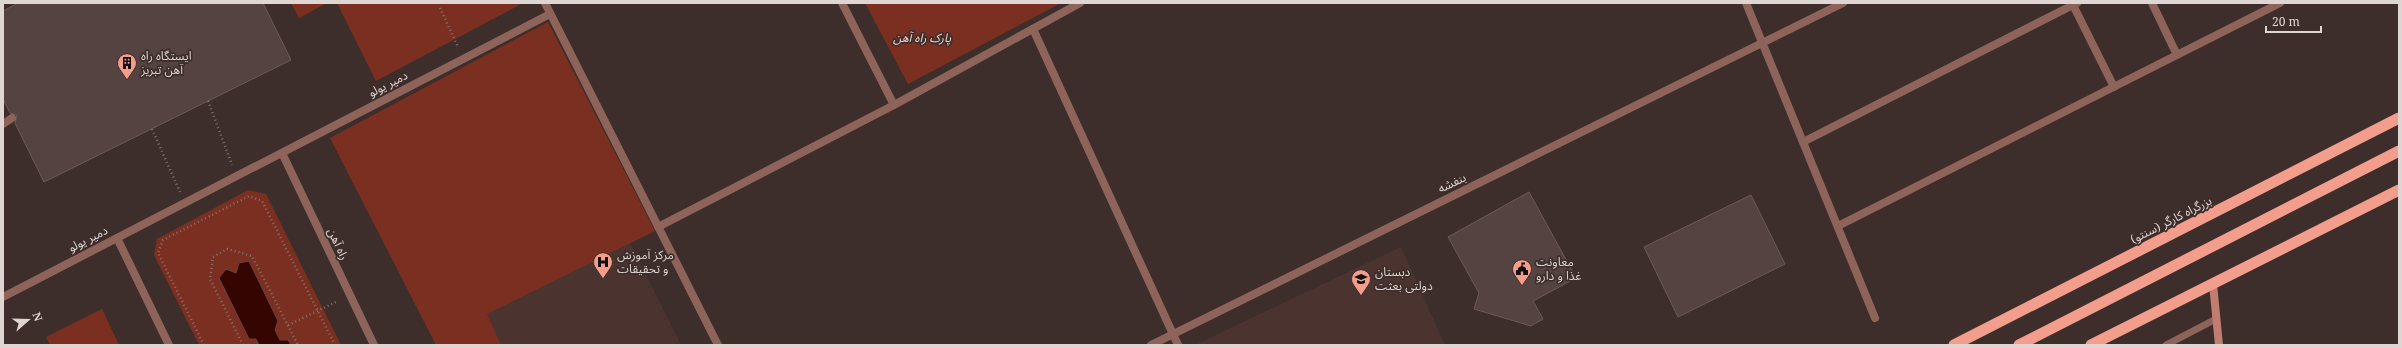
<svg xmlns="http://www.w3.org/2000/svg" width="2402" height="348" font-family="'Noto Serif','Noto Sans Arabic',serif">
  <style>
    .built { fill: #4b342f }
    .green { fill: #7b2f21 }
    .water { fill: #340501; stroke: #674340 }
    .building { fill: #544340; stroke: #6c5a56 }
    .lines { fill: none; stroke-linecap: round; stroke-linejoin: round }
    .path { stroke: #817370; stroke-width: 2.5; stroke-dasharray: 1 3; stroke-linecap: butt }
    .service { stroke: #8e635a; stroke-width: 7 }
    .minor { stroke: #8e635a; stroke-width: 8 }
    .tertiary { stroke: #8e635a; stroke-width: 8 }
    .secondary { stroke: #c17d6f; stroke-width: 8 }
    .trunk { stroke: #f39e8c; stroke-width: 11 }
    .labels { text-anchor: middle; stroke-width: 3.5; stroke-linejoin: round; paint-order: stroke }
    .park-label { font-size: 12px; font-style: italic; fill: #eed2cc; stroke: #3e2e2b }
    .poi-label { font-size: 12px; fill: #dfd5d2; stroke: #3e2e2b; text-anchor: start }
    .street-label { font-size: 12px; fill: #dfd5d2; stroke: #3e2e2b }
  </style>
  <rect width="100%" height="100%" fill="#3e2e2b"/>
  <!-- built -->
  <g class="built">
    <polygon points="630,243 681,345 501,345 486,314"/>
    <polygon points="1401,247 1445,345 1195,345"/>
  </g>
  <!-- green -->
  <g class="green">
    <polygon points="291,3 327,3 299,18"/>
    <polygon points="337,3 523,3 376,81"/>
    <polygon points="865,3 1061,3 908,84"/>
    <polygon points="548,22 655,231 487,314 501,345 436,345 330,138"/>
    <polygon points="248,190 266,194 341,345 199,345 154,255 157,239"/>
    <polygon points="102,309 119,345 50,345 46,337"/>
  </g>
  <!-- water -->
  <polygon class="water" points="249,261 278,321 275,330 280,340 288,340 291,345 259,345 256,339 249,339 219,278 226,269 236,273 239,263"/>
  <!-- building -->
  <g class="building">
    <polygon points="18,3 263,3 291,60 44,182 15,123 17,115 10,113 3,99 3,11"/>
    <polygon points="1529,192 1576,278 1533,301 1543,319 1531,326 1474,309 1479,293 1448,237"/>
    <polygon points="1751,195 1785,264 1678,317 1644,247"/>
  </g>
  <g class="lines">
    <!-- path -->
    <g class="path">
      <polyline points="440,8 458,47"/>
      <polyline points="208,101 232,165"/>
      <polyline points="152,129 180,192"/>
      <polyline points="288,325 338,301"/>
      <polyline points="204,345 158,253 163,240 249,196 262,201 335,345"/>
      <polyline points="243,345 210,279 213,257 227,249 252,256 298,345"/>
    </g>
    <!-- service -->
    <polyline class="service" points="2166,345 2216,319"/>
    <!-- minor -->
    <g class="minor">
      <polyline points="545,3 718,345"/>
      <polyline points="842,3 894,105"/>
      <polyline points="1746,3 1875,318"/>
      <polyline points="2072,3 2114,87"/>
      <polyline points="2152,3 2177,55"/>
      <polyline points="1033,29 1178,345"/>
      <polyline points="3,124 12,118"/>
      <polyline points="1803,142 2077,3"/>
      <polyline points="1838,226 2280,3"/>
      <polyline points="658,227 894,105 1080,3"/>
      <polyline points="1151,345 1843,3"/>
    </g>
    <!-- tertiary -->
    <g class="tertiary">
      <polyline points="282,153 374,345"/>
      <polyline points="117,238 169,345"/>
      <polyline points="3,297 550,14"/>
    </g>
    <!-- secondary -->
    <polyline class="secondary" points="2213,284 2219,345"/>
    <!-- trunk -->
    <g class="trunk">
      <polyline points="1954,345 2399,118"/>
      <polyline points="2019,345 2399,151"/>
      <polyline points="2091,345 2399,190"/>
    </g>
  </g>
  <!-- icons -->
  <defs>
    <g id="building-pin" transform="scale(1)"><path d="M0 17L-7.5 6A9.5 9.5 0 1 1 7.5 6Z" fill="#f49d8b" stroke="#3e2e2b"/><path d="M-4-6H4V6H1V3H-1V6H-4ZM-2.5-4.3h1.7v1.8h-1.7ZM.8-4.3h1.7v1.8H.8ZM-2.5-1h1.7V.8h-1.7ZM.8-1h1.7V.8H.8Z" fill="#111"/></g>
    <g id="hospital-pin" transform="scale(1)"><path d="M0 17L-7.5 6A9.5 9.5 0 1 1 7.5 6Z" fill="#f49d8b" stroke="#3e2e2b"/><path d="M-5-5h3v3.5h4V-5h3V5h-3V1.5h-4V5h-3Z" fill="#111"/></g>
    <g id="civic-pin" transform="scale(1)"><path d="M0 17L-7.5 6A9.5 9.5 0 1 1 7.5 6Z" fill="#f49d8b" stroke="#3e2e2b"/><path d="M-.6-6.5H3V-4.5H.6V-3L4-1V1h2V6H-6V1h2V-1L-.6-3ZM-1.2 2.5V6h2.4V2.5Z" fill="#111"/></g>
    <g id="school-pin" transform="scale(1)"><path d="M0 17L-7.5 6A9.5 9.5 0 1 1 7.5 6Z" fill="#f49d8b" stroke="#3e2e2b"/><path d="M0-5L7-2L0 1L-7-2ZM-4 1L0 2.5L4 1V4Q0 6-4 4Z" fill="#111"/></g>
  </defs>
  <g fill-rule="evenodd">
    <use href="#building-pin" x="127" y="63"/>
    <use href="#hospital-pin" x="603" y="262"/>
    <use href="#civic-pin" x="1522" y="269"/>
    <use href="#school-pin" x="1361" y="279"/>
  </g>
  <g class="labels">
    <!-- park labels -->
    <g class="park-label">
      <text x="922" y="42">پارک راه آهن</text>
    </g>
    <!-- poi labels -->
    <g class="poi-label">
      <text x="141" y="60">ایستگاه راه<tspan x="141" dy="14">آهن تبریز</tspan></text>
      <text x="617" y="259">مرکز آموزش<tspan x="617" dy="14">و تحقیقات</tspan></text>
      <text x="1536" y="266">معاونت<tspan x="1536" dy="14">غذا و دارو</tspan></text>
      <text x="1375" y="276">دبستان<tspan x="1375" dy="14">دولتی بعثت</tspan></text>
    </g>
    <!-- street labels -->
    <g class="street-label">
      <text transform="translate(388 84) rotate(-27)" y="4">دمیر یولو</text>
      <text transform="translate(1452 183) rotate(-26)" y="4">بنفشه</text>
      <text transform="translate(2171 220) rotate(-27)" y="4">بزرگراه کارگر (سنتو)</text>
      <text transform="translate(88 239) rotate(-27)" y="4">دمیر یولو</text>
      <text transform="translate(338 244) rotate(65)" y="4">راه آهن</text>
    </g>
  </g>
  <!-- border -->
  <rect width="2402" height="348" fill="none" stroke="#dfd5d2" stroke-width="8"/>
  <!-- north arrow -->
  <g transform="translate(28 320) rotate(70)" stroke="#3e2e2b" stroke-width="3" paint-order="stroke">
  <path d="M0-3L7 15L0 10L-7 15Z" fill="#dfd5d2"/>
  <text y="-6" font-size="11" font-weight="bold" text-anchor="middle" fill="#dfd5d2">N</text>
  </g>
  <!-- scale -->
  <path d="M2266 26v6h55v-6" fill="none" stroke="#dfd5d2" stroke-width="2"/>
  <text x="2272" y="26" font-size="12" fill="#dfd5d2" stroke="#3e2e2b" stroke-width="3" paint-order="stroke">20 m</text>
</svg>
